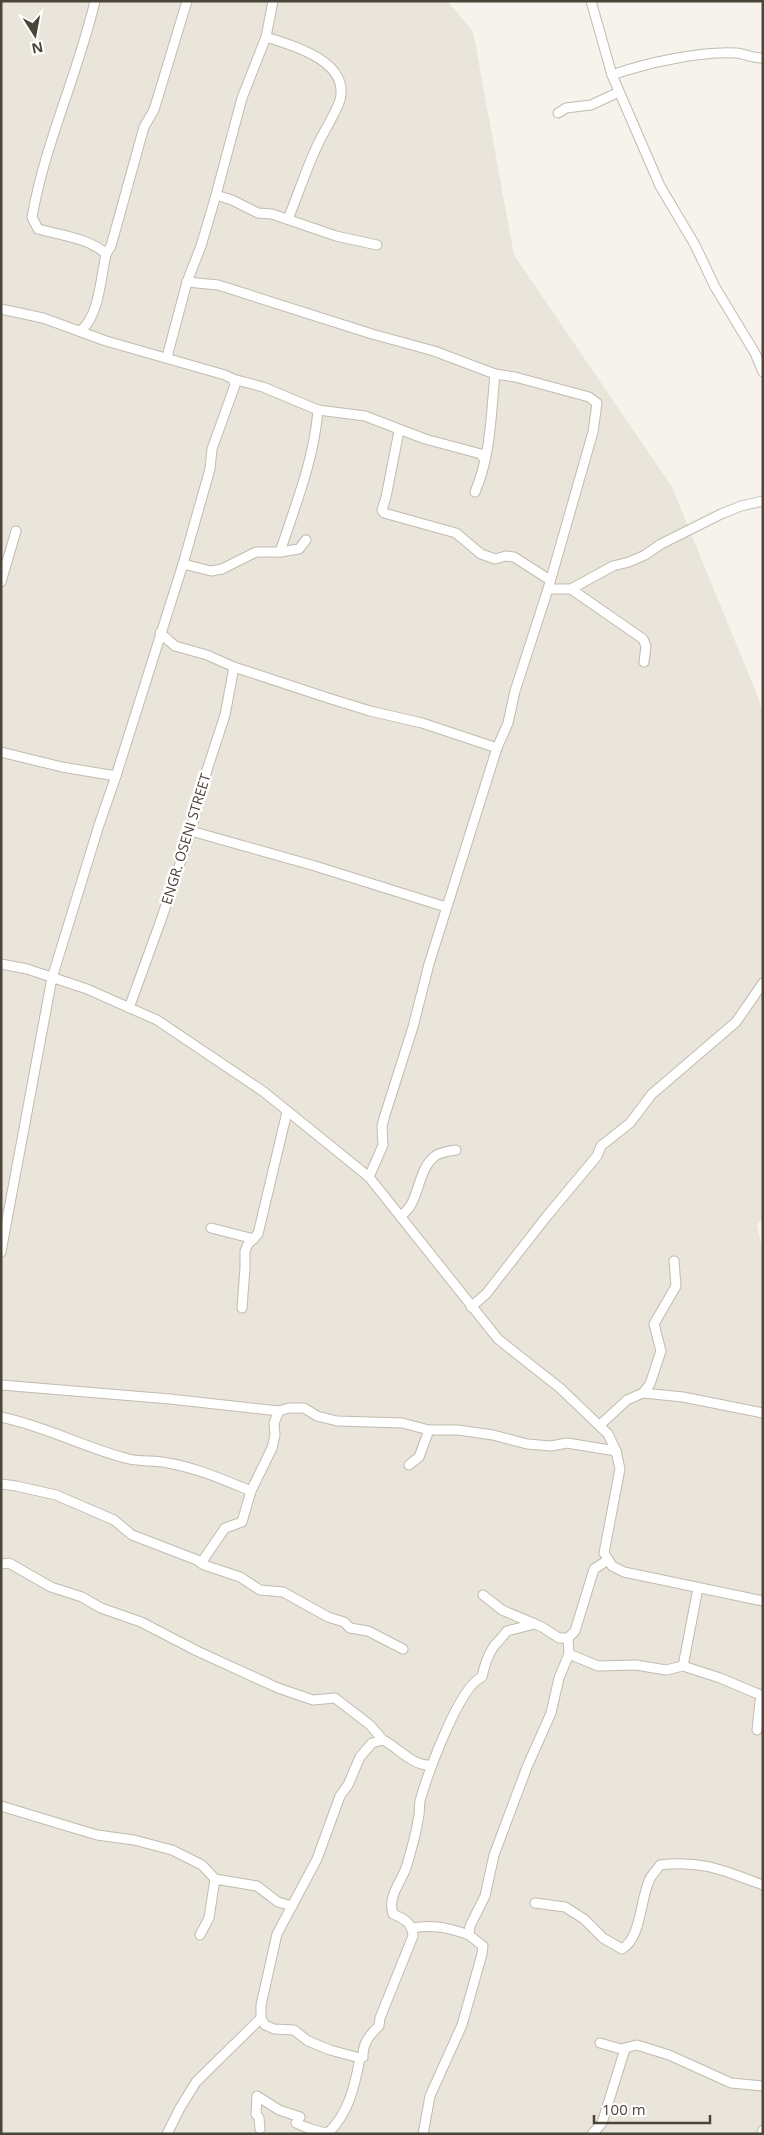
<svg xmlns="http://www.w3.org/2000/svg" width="764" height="2135" font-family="'Open Sans',sans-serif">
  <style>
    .residential { fill: #eae5da }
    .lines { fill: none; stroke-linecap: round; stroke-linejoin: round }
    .minor-casing { stroke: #c2bbae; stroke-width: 11 }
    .minor { stroke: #fff; stroke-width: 9 }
    .labels { text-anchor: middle; stroke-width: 5; stroke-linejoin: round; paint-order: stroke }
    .street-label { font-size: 14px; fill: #4b4439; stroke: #fff }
  </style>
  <rect width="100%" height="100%" fill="#f6f3ec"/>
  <!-- residential -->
  <polygon class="residential" points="1,1 447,1 473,31 514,255 672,487 758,697 763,716 763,1217 757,1225 763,1254 763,2134 1,2134"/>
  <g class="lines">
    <!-- minor casing -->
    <g class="minor-casing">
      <g id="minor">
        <polyline points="591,1 612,75 660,186 695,245 715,287 755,353 763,372"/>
        <path d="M 266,37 C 292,45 350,61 340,100 C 336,113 324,131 318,144 C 306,169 298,195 288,219"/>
        <path d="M 612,75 C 646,63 700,51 736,53 C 745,54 753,58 763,58"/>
        <polyline points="558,113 566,108 591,105 619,92"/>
        <polyline points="216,195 232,200 258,213 272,214 336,236 377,245"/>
        <polyline points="106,254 111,246 144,127 154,110 187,1"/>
        <polyline points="187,282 218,285 372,334 434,351 495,374 515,377 589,397 597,403 593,432 548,589 515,691 508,723 497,748 429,964 413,1027 385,1115 382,1126 383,1145 369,1177"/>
        <polyline points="1,309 43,318 106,341 225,375 233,379 235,385 212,449 210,469 183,564 116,776 99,825 52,978 1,1252"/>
        <path d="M 80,331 C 99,318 101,276 106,254 C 89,238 60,235 38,229 L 32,217 C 45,143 78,74 95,1"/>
        <polyline points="167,357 187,282 201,246 216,195 242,98 266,37 273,1"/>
        <polyline points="233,379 263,387 318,410 365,416 425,439 481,454 485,461"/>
        <polyline points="399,431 386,497 382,510 384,513 456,533 481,554 495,559 506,556 514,557 550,580"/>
        <path d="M 475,492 C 491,455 491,414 495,374"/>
        <path d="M 280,552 C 295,506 314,460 318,410"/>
        <polyline points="183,564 211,571 222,569 256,552 280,552 299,549 306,540"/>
        <polyline points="1,582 16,531"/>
        <polyline points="548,589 571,589 643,639 646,646 644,662"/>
        <polyline points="571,589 613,566 629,562 645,555 661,544 721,514 741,506 763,501"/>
        <polyline points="160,633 175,646 207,655 234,667 328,698 370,711 422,723 497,748"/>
        <polyline points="1,752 62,767 116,776"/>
        <polyline points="191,831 315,866 446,907"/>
        <polyline points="1,964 27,969 87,989 157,1020 264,1092 369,1177 498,1339 560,1388 608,1434 616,1451 620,1469 604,1553 612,1566 624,1572 763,1601"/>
        <polyline points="129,1008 161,920 191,831 207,770 225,715 234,667"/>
        <path d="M 400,1216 C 420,1205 416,1172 434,1157 C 439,1152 449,1151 456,1150"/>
        <polyline points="211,1228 254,1239"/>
        <polyline points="471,1307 486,1294 547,1216 597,1156 601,1146 630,1123 652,1094 736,1022 763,983"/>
        <polyline points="242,1308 245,1268 245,1251 248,1244 258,1234 287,1112"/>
        <polyline points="1,1385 170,1399 279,1411 289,1408 304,1408 317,1416 337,1421 402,1423 429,1430 458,1430 493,1435 527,1444 551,1446 567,1443 616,1451"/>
        <polyline points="643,1393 650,1384 661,1351 654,1324 676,1286 674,1261"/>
        <path d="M 1,1417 C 45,1426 85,1448 129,1459 C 142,1462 155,1460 168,1463 C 197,1468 224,1480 251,1491"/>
        <polyline points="600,1425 627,1400 643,1393 683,1397 763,1413"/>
        <polyline points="409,1465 419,1457 429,1430"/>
        <polyline points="1,1484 16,1486 56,1495 114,1520 132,1535 197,1560 204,1565 240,1577 260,1590 283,1592 328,1617 344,1622 350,1628 368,1631 403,1649"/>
        <polyline points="201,1563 225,1528 242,1522 251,1491 272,1448 275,1435 274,1423 279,1411"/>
        <polyline points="1,1564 9,1563 51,1587 82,1597 101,1608 141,1622 197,1651 278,1688 313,1700 335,1698 370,1725 383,1740"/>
        <polyline points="483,1595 502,1610 542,1627 559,1638 568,1638 575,1631 594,1569 608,1560"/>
        <polyline points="568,1638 569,1654 598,1666 636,1665 666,1670 683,1666 698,1588"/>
        <polyline points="683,1666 720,1678 763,1696"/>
        <polyline points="757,1730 760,1701 763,1698"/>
        <path d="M 432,1765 C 413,1767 399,1748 383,1740 L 372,1743 L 360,1757 L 348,1785 L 340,1796 L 317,1859 L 277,1934 L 261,2005 L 261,2018 L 265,2025 L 274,2029 L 294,2030 L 308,2041 L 330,2050 L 360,2058 L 363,2057 C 362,2044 370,2034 379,2026 L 380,2018 L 413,1936 C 412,1923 405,1919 393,1914 C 387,1895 402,1882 407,1865 C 411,1850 416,1835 418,1820 C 420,1814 419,1807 420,1801 C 427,1776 459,1686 482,1677 C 484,1667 488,1655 494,1646 C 498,1641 503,1637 507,1631 L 535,1624"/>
        <polyline points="1,1806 97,1835 134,1840 172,1850 202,1865 215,1879 257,1886 278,1902 292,1906"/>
        <path d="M 535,1903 L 565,1907 L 584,1919 L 603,1938 L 622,1949 C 641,1938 640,1901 649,1881 C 651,1875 657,1870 660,1865 C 703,1860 724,1871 763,1885"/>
        <path d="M 412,1928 C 433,1924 450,1928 469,1935"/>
        <polyline points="200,1935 209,1918 215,1879"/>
        <polyline points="600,2043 621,2049 637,2045 669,2055 731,2083 763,2086"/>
        <path d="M 260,2129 L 259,2118 L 256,2114 L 257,2096 L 279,2110 L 300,2117 L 296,2123 C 304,2127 319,2132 328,2133 C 349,2113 355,2085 360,2058"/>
        <polyline points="167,2134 180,2108 196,2082 261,2018"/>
        <polyline points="423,2134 430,2096 462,2025 482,1954 483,1946 469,1935 470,1926 485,1896 494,1855 527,1767 551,1713 559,1678 569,1654"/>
        <polyline points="592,2134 602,2123 625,2049"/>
        <polyline points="762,2134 763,2130"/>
      </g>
    </g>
    <!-- minor -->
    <use href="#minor" class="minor"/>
  </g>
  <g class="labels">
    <!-- street labels -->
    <g class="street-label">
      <text transform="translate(186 839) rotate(-73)" y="5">ENGR. OSENI STREET</text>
    </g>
  </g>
  <!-- border -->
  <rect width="764" height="2135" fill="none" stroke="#4b4439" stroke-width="5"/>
  <!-- north arrow -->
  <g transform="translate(35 35) rotate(169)" stroke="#ffffff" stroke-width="4" paint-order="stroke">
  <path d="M0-4L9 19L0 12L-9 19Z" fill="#4b4439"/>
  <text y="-8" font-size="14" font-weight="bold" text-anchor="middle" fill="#4b4439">N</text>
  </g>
  <!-- scale -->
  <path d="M594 2115v8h116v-8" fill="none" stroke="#4b4439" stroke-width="2.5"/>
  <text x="602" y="2115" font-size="15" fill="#4b4439" stroke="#ffffff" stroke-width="4" paint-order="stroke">100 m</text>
</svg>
